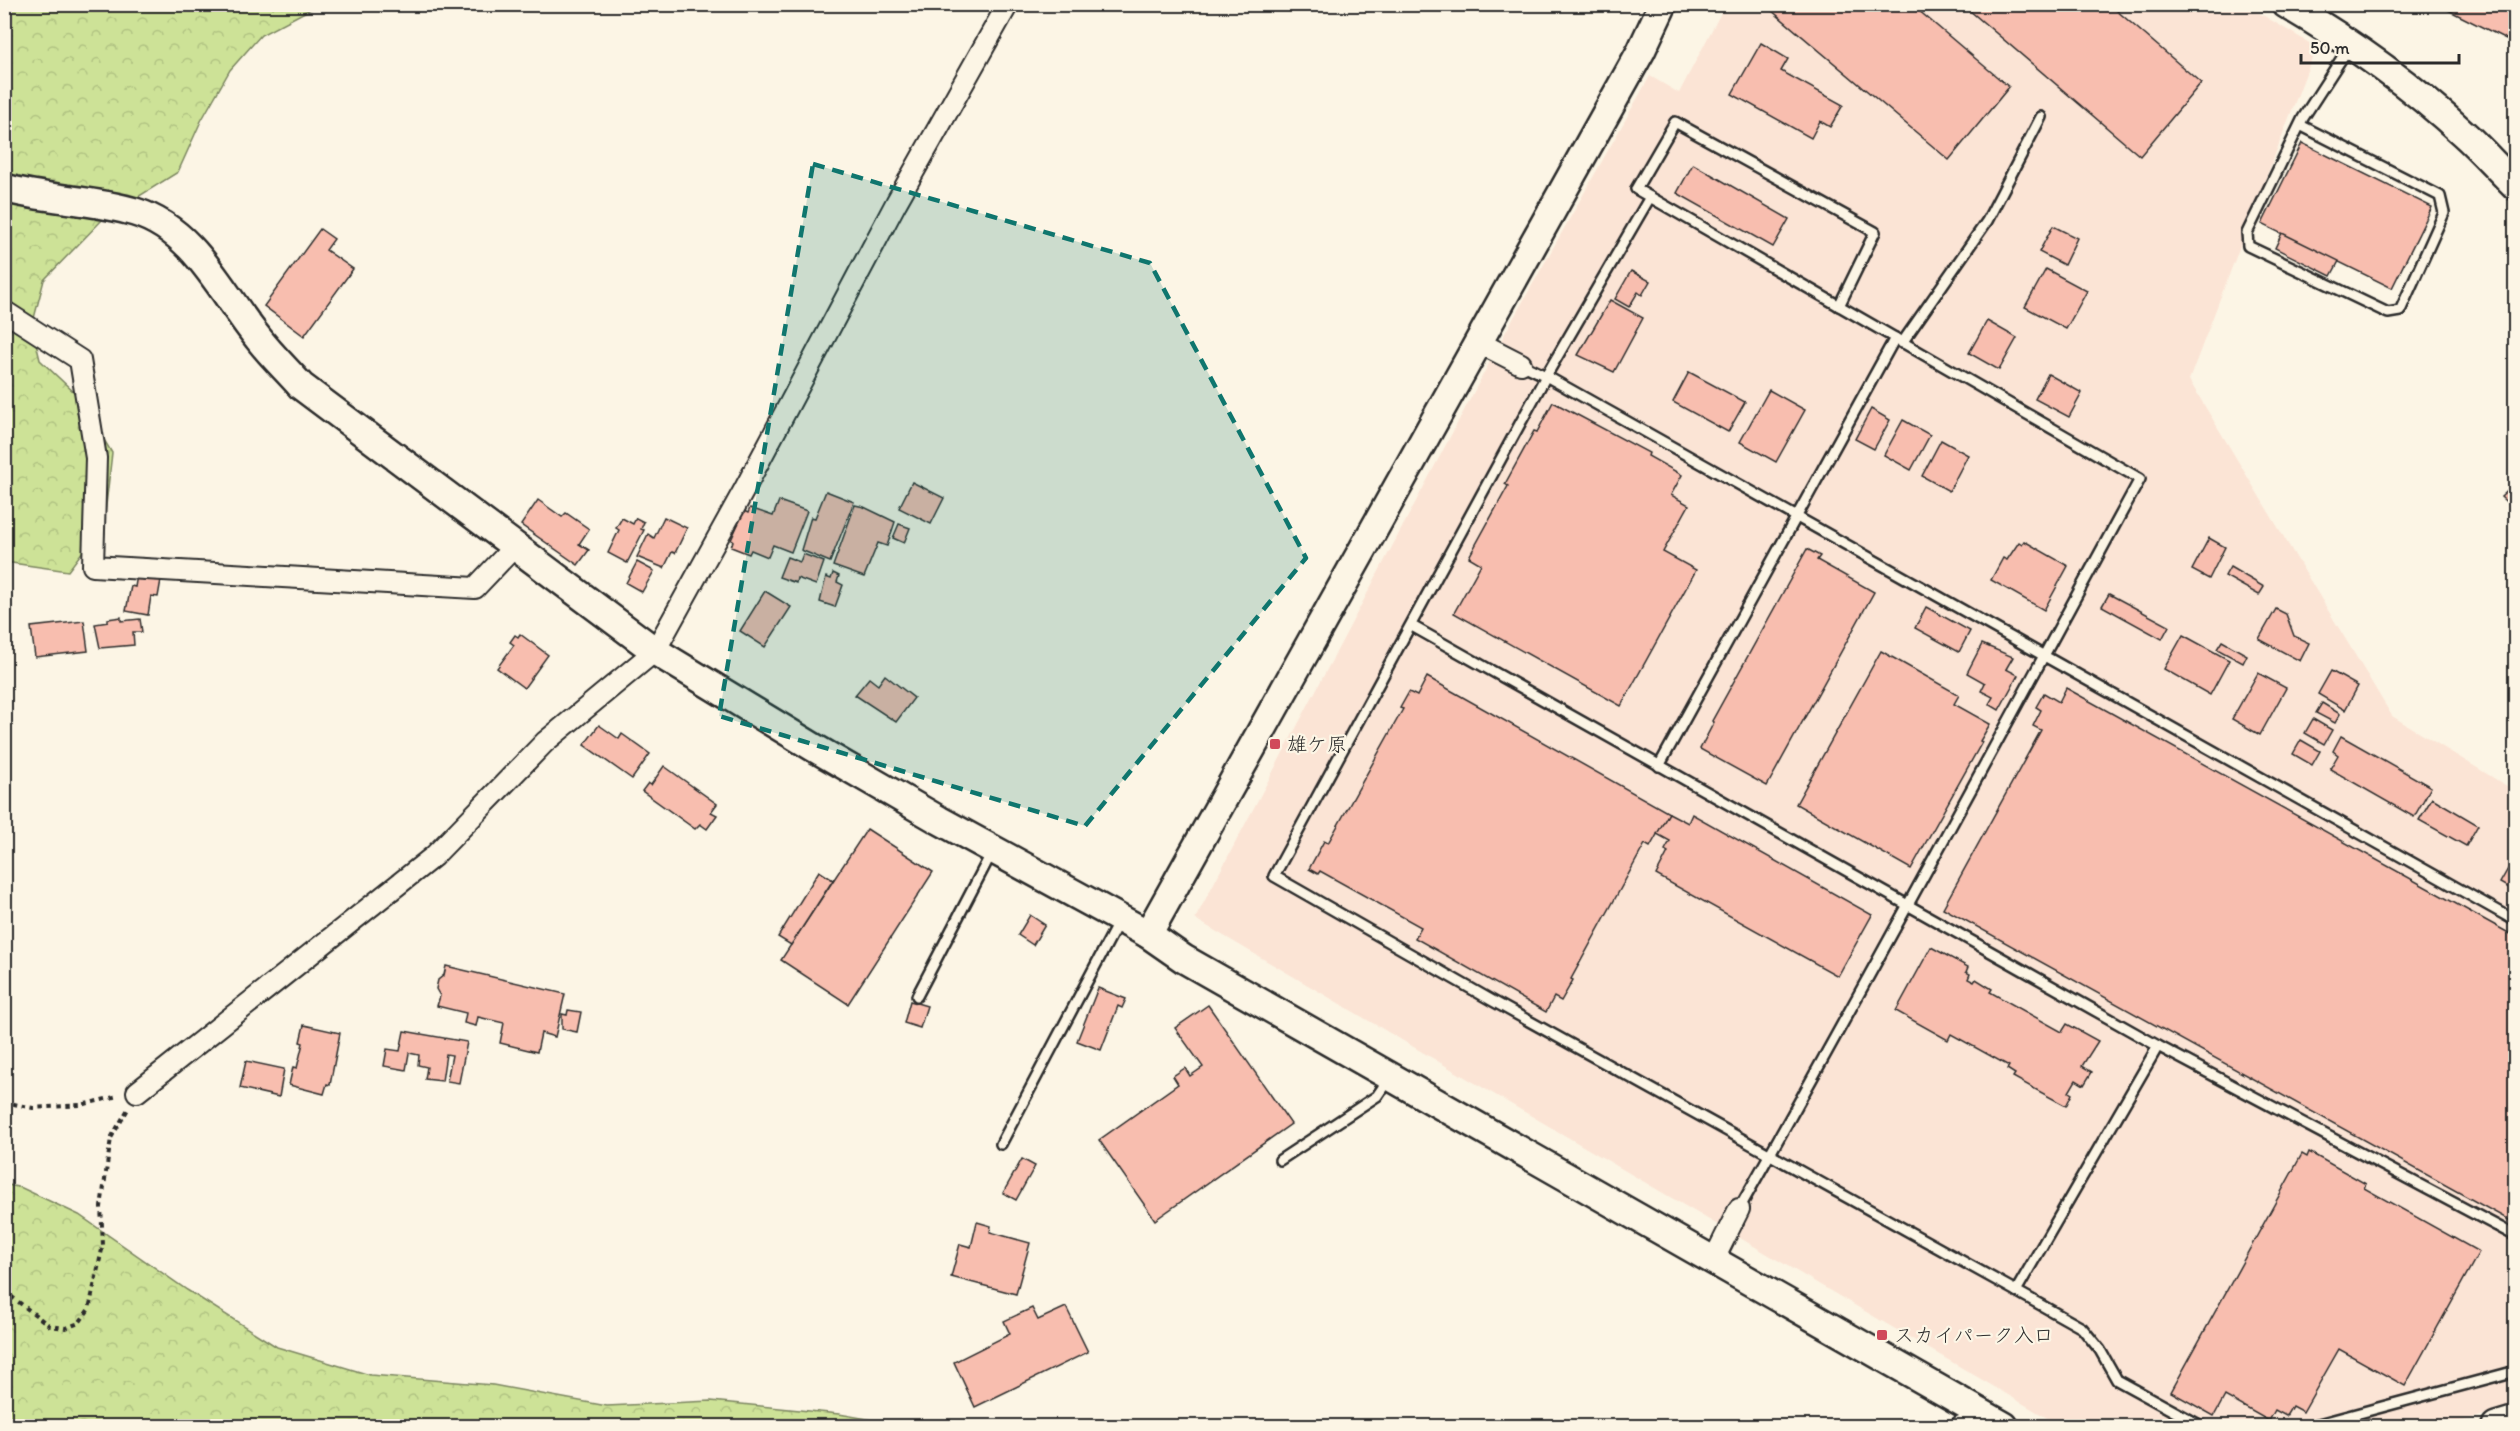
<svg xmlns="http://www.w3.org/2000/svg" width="2520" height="1431" font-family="Itim,'Klee One',sans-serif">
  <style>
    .built { fill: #fbe4d5 }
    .forest { fill: url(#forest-crowns); stroke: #7c8661; stroke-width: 1.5 }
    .building { fill: #f8beaf; stroke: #2b2b2b; stroke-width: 1.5 }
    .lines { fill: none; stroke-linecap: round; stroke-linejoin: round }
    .lane-casing { stroke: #2b2b2b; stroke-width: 14 }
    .street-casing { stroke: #2b2b2b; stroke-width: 24 }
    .secondary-casing { stroke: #2b2b2b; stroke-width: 32 }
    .path { stroke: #2b2b2b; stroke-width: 4; stroke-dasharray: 4.5 4.5; stroke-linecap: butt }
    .lane { stroke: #fcf5e5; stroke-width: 9 }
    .street { stroke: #fcf5e5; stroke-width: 20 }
    .secondary { stroke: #fcf5e5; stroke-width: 27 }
    .marked { fill: #0f766e; fill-opacity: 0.2; stroke: #0f766e; stroke-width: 4.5; stroke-dasharray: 12 8; stroke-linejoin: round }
    .poi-dot { fill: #d1495b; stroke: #fcf5e5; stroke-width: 2 }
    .labels { text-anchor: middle; stroke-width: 4.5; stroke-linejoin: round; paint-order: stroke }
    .poi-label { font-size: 20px; fill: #2b2b2b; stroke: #fcf5e5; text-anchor: start }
  </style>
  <defs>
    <pattern id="forest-crowns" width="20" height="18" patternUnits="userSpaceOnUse" patternTransform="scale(1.5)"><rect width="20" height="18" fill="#cde297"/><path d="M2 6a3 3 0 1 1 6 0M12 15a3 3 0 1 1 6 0" fill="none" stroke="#b0c282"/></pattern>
  </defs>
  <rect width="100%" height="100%" fill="#fcf5e5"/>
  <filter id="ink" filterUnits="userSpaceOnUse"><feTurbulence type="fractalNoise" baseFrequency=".0167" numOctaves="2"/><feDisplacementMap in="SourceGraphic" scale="12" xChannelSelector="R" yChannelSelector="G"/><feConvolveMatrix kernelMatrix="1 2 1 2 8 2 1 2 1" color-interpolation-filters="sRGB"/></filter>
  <g filter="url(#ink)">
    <!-- built -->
    <polygon class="built" points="1725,5 2246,5 2316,47 2189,380 2392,716 2515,791 2515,1406 2445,1426 2061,1426 1195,919 1504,335 1650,76 1679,93"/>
    <!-- forest -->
    <g class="forest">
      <polygon points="5,5 318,5 261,35 230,70 201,121 178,172 104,218 44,280 32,326 40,360 77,395 112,453 104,523 68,571 5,562"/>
      <polygon points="4,1184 22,1188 79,1215 187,1290 277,1347 370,1375 493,1385 607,1406 711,1401 839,1414 907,1426 5,1426"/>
    </g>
    <!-- building -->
    <g class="building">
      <polygon points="1764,4 1911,4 2009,87 1949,160"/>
      <polygon points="1962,4 2109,4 2201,83 2140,156"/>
      <polygon points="2436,4 2516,4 2516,44"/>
      <polygon points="1761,43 1788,59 1781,71 1843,105 1830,127 1820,121 1811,138 1732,94"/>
      <polygon points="2302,143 2432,207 2392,288 2262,224"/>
      <polygon points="1693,164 1789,219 1773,247 1677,193"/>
      <polygon points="2053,226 2077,238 2064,265 2039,252"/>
      <polygon points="320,229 334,239 326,250 353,269 304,336 264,306"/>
      <polygon points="2282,233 2339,261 2331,276 2275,248"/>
      <polygon points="2046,269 2087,291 2066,329 2025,307"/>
      <polygon points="1631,271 1650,281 1642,295 1638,292 1629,307 1615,299"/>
      <polygon points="1610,300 1643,318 1614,372 1578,355"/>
      <polygon points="1987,321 2017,338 1999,370 1969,353"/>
      <polygon points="1689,372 1745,402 1728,432 1673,402"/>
      <polygon points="2048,374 2082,393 2069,417 2035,399"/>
      <polygon points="1769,390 1805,410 1776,462 1740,442"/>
      <polygon points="1553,402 1649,453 1648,456 1682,475 1671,495 1689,505 1663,552 1696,570 1621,706 1454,613 1481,564 1469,557 1508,486 1505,484 1534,431 1537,432"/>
      <polygon points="1871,409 1890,420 1874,449 1855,439"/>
      <polygon points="1903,420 1930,435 1911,470 1884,455"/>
      <polygon points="1941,440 1968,455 1949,491 1922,476"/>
      <polygon points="912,482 944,498 931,524 899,508"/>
      <polygon points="2516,483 2516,511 2501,497"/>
      <polygon points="826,491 854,502 830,562 801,550 811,517 815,518"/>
      <polygon points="538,500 562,517 566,513 589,529 579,544 589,550 578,565 521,525"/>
      <polygon points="779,501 807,511 791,552 773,545 768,557 751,550 749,554 731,547 733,541 731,540 744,511 748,513 750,508 773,516"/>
      <polygon points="855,505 864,507 895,522 887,546 878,543 864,577 833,566"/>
      <polygon points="664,517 687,528 675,553 672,552 664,568 637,557 648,534 654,538"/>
      <polygon points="622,518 633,524 636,518 644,522 641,529 644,530 627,563 608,553 619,530 616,528"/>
      <polygon points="899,524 910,528 904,543 893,538"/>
      <polygon points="2209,538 2225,547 2209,579 2192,570"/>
      <polygon points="2024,541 2068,566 2044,610 1991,580 2003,558 2007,560 2019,542 2022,544"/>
      <polygon points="1807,549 1820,556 1817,560 1874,592 1767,786 1700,749 1714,722 1712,721"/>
      <polygon points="803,554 824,562 816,585 797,578 796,583 779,577 787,557 800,562"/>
      <polygon points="637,562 654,571 642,592 626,583"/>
      <polygon points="2230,567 2264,587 2259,595 2225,576"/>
      <polygon points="833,573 839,576 837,582 843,585 835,607 820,602 826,577 831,579"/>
      <polygon points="137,575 161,580 158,597 151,596 148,615 126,611 131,586 135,587"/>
      <polygon points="765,591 791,607 765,647 740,631"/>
      <polygon points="2109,594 2169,626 2162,639 2102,606"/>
      <polygon points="1926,607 1970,631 1959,652 1915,628"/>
      <polygon points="2276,609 2286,614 2294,636 2309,643 2300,661 2259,639"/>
      <polygon points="121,617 121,621 140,619 142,632 133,632 134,645 100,648 95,624 108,622 108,619"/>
      <polygon points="84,621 88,651 35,657 31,627"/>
      <polygon points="520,634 548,655 524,688 497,668 514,645 510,642 515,635 518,637"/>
      <polygon points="2183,635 2229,660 2210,695 2164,669"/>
      <polygon points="2222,641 2247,655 2243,663 2217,649"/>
      <polygon points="1982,644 2013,657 2006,669 2018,675 1999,710 1989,704 1993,697 1981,691 1985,683 1967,673"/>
      <polygon points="1881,651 1959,695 1954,704 1990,724 1980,741 1982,742 1911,869 1796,804"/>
      <polygon points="2331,671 2358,686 2345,710 2318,694"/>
      <polygon points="2258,673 2286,688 2260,735 2232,719"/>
      <polygon points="885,675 914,698 896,722 855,695 869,678 878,685"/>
      <polygon points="1427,677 1669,813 1650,847 1645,844 1571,979 1573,980 1561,1001 1554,997 1546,1012 1415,938 1421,927 1320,871 1318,874 1309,869 1324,841 1328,843 1403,709 1400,708 1409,692 1417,696"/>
      <polygon points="2066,688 2516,937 2516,1224 1943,908 2041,730 2033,726 2041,710 2036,707 2044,693 2059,702"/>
      <polygon points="2322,703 2340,714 2335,723 2316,713"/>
      <polygon points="2313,719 2332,730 2324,744 2305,733"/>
      <polygon points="599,725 619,739 622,734 650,754 632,779 584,745"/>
      <polygon points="2341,736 2431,787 2414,817 2330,769 2338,755 2333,751"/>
      <polygon points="2301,740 2320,751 2312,765 2293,754"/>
      <polygon points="664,766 717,804 711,812 717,815 707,829 700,824 695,829 642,791 648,783 651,785"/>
      <polygon points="2432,798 2478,825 2466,846 2419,820"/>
      <polygon points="1669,813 1688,823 1692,814 1872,915 1838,976 1656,875 1668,852 1665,850 1670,841 1657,834"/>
      <polygon points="867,829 933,872 848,1004 781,960"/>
      <polygon points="2513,860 2516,862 2516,892 2500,883"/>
      <polygon points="819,871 833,880 791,945 778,937"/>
      <polygon points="1030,915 1045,925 1033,945 1018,935"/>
      <polygon points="1931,947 1968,967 1966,972 1970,974 1968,979 1974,982 1976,979 1992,989 1990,992 2062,1032 2067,1024 2098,1041 2082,1066 2092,1072 2084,1085 2076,1080 2069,1092 2072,1094 2066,1106 2013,1077 2015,1074 2007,1069 2009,1066 1951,1034 1948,1040 1896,1011"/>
      <polygon points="446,966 565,994 555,1037 541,1033 537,1052 500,1043 504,1023 478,1017 476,1026 464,1023 466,1013 437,1006 440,996 436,989 438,980 444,975"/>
      <polygon points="1098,988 1126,999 1122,1008 1118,1006 1101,1050 1077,1041"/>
      <polygon points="910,1001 927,1006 920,1028 904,1023"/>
      <polygon points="1208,1005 1291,1124 1155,1220 1099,1140 1178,1084 1173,1076 1185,1068 1190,1076 1203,1067 1175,1028"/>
      <polygon points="568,1010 581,1012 577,1032 562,1029 562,1014 567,1015"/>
      <polygon points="304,1025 340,1033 330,1085 327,1084 324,1094 289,1085 293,1067 297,1068 303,1043 300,1042"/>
      <polygon points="404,1031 467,1042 459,1083 447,1081 452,1055 446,1054 442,1081 425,1079 427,1067 418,1065 419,1055 409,1053 406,1070 384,1066 387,1049 400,1051"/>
      <polygon points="246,1061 284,1069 279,1097 240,1088"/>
      <polygon points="2309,1152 2366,1184 2364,1188 2479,1252 2405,1386 2339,1349 2303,1412 2292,1406 2286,1416 2275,1410 2269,1421 2225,1396 2214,1416 2171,1392 2302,1154 2307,1157"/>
      <polygon points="1022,1159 1035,1166 1016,1200 1003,1193"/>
      <polygon points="977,1222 991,1226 990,1232 1030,1243 1016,1294 951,1277 960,1244 971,1247"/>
      <polygon points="1066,1307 1088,1352 975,1407 954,1362 1010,1334 1004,1321 1032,1308 1038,1320"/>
    </g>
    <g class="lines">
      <!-- lane casing -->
      <g class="lane-casing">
        <g id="lane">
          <polyline points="2300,125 2440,196 2444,213 2400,311 2388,313 2248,246 2247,233 2303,118 2349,47"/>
          <polyline points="1650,197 1636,189 1675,122 1875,232 1839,306"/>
          <polyline points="1902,343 1987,221 2041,117"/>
          <polyline points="1412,626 2158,1046 2016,1291 1491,1000 1274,876 1546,376 1521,364"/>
          <polyline points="1659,766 1895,338"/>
          <polyline points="917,996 992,852"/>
          <polyline points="2158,1046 2516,1236"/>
          <polyline points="1001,1144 1119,921"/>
          <polyline points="1280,1160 1377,1096 1390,1077"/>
          <path d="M 1739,1209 C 1876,967 2007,723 2140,479 L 1650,197 L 1546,376 C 1869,558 2192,740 2516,921"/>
          <polyline points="2016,1291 2082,1328 2100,1350 2117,1380 2201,1426"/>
          <polyline points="2311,1426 2516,1371"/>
        </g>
      </g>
      <!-- street casing -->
      <g class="street-casing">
        <g id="street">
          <polyline points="4,311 80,360 96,458 93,566 475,588 514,547"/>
          <polyline points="1478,342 1521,364"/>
          <polyline points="137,1092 434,856 545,742 655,651 744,490 896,203 1008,4"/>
          <polyline points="1713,1261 1739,1209"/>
          <polyline points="1961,1426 1987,1417"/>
        </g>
      </g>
      <!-- secondary casing -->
      <g class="secondary-casing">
        <g id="secondary">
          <path d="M 2286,4 C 2349,41 2410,84 2464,134 C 2482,150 2498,169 2516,186"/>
          <path d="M 4,188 C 47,200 93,199 135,212 C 195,230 222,294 258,338 C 271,355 287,370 301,386 L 655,651 L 813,747 L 939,820 L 1148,934 L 1184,959 L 2004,1426"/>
          <polyline points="1148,934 1641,51 1663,4"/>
          <polyline points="2496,1426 2516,1420"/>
        </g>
      </g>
      <!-- path -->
      <g class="path">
        <polyline points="4,1102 33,1108 81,1105 118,1096"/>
        <polyline points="4,1291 50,1326 66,1328 79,1323 89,1309 103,1245 101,1207 111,1138 128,1109"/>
      </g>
      <!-- lane -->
      <use href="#lane" class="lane"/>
      <!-- street -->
      <use href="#street" class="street"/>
      <!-- secondary -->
      <use href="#secondary" class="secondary"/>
    </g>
  </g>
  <!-- marked area -->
  <path class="marked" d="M 813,164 L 1150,263 L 1306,558 L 1085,826 L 719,716 Z"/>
  <!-- markers -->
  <g class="poi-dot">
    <rect x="1269" y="738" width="12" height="12" rx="3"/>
    <rect x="1876" y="1329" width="12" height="12" rx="3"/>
  </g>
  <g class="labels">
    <!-- poi labels -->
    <g class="poi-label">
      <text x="1287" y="751">雄ケ原</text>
      <text x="1894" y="1342">スカイパーク入口</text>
    </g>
  </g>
  <!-- margin -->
  <rect width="2520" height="1431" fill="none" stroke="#fcf5e5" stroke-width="24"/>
  <rect x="12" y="12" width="2496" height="1407" fill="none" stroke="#2b2b2b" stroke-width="2" filter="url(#ink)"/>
  <!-- scale -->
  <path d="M2301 54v9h158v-9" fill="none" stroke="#2b2b2b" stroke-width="3"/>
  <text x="2310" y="54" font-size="18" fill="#2b2b2b" stroke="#fcf5e5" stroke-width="4.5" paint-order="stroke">50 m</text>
</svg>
